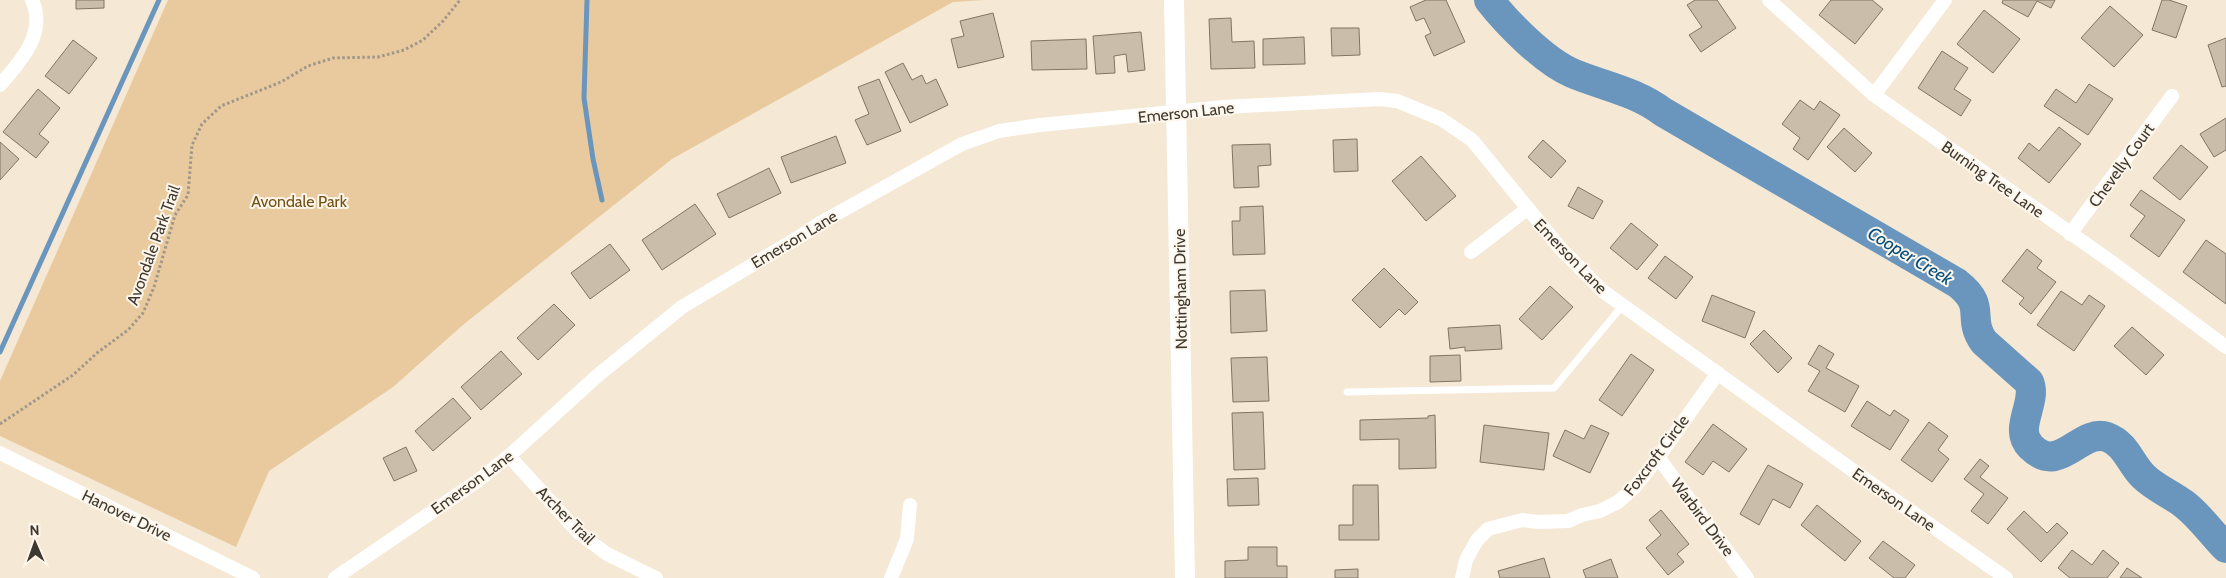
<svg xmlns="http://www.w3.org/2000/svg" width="2226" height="578" font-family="Cabin,sans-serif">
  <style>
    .green { fill: #e8ca9e }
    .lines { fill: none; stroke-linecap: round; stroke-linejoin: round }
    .stream { stroke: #6a96be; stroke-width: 5 }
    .river { stroke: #6a96be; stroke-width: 30 }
    .building { fill: #cabdaa; stroke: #817564 }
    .path { stroke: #a09689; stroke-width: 3; stroke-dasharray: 2.5 2.5; stroke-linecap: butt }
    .lane { stroke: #fff; stroke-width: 7 }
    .street { stroke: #fff; stroke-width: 14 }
    .secondary { stroke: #fff; stroke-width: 20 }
    .labels { text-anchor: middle; stroke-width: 4; stroke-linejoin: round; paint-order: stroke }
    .street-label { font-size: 16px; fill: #3d3830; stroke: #fef6ea }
    .park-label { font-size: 16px; fill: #725115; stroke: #fef6ea }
    .water-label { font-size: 18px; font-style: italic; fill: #014e81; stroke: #fef6ea }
  </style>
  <rect width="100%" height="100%" fill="#f5e8d5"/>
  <!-- green -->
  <polygon class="green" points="168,0 985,0 953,2 672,159 464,324 393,387 269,471 236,547 0,436 0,381"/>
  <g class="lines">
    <!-- stream -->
    <g class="stream">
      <polyline points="587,0 584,98 593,159 602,200"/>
      <polyline points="0,352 159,0"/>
    </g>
    <!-- river -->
    <path class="river" d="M 1489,0 C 1507,23 1544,61 1572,73 C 1603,86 1635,91 1663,112 L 1957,283 C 1988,307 1966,317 1984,342 L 2029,382 C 2038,402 2012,429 2031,447 C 2060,476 2080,428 2107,437 C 2126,444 2130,463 2143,476 C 2155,488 2171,494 2184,504 C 2200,516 2212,534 2226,548"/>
  </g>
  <!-- building -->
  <g class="building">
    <polygon points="76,0 104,0 104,8 76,9"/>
    <polygon points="1426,0 1446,0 1465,42 1434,56 1425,36 1431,33 1424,18 1416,21 1410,7"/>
    <polygon points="1695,0 1717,0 1736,28 1701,52 1689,35 1702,27 1687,5"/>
    <polygon points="1831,0 1872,0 1883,9 1855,44 1819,15"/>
    <polygon points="2003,0 2055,0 2051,8 2037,1 2028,17 2002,3"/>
    <polygon points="2162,0 2169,0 2187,6 2176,38 2152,30"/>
    <polygon points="2110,6 2143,35 2114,67 2081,38"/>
    <polygon points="1984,10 2020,39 1993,73 1957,44"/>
    <polygon points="993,13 1004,57 958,68 951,39 964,36 960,21"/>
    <polygon points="1231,18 1232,42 1254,41 1255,68 1211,69 1209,19"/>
    <polygon points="1331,28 1359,28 1360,55 1332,56"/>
    <polygon points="1141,32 1145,70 1128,72 1126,54 1114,56 1115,73 1096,74 1093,36"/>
    <polygon points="1304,37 1305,64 1263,65 1263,39"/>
    <polygon points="2226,38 2226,86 2222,87 2208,45"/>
    <polygon points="1086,39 1087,69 1032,70 1031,41"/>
    <polygon points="73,40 97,58 69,94 45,76"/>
    <polygon points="1942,51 1968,68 1954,89 1971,100 1961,116 1918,88"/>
    <polygon points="903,63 912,80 922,75 926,84 936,79 948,105 910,123 885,72"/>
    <polygon points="879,79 901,131 867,145 855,120 869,114 858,87"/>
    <polygon points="2089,84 2113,99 2088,135 2044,106 2056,89 2076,103"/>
    <polygon points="38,89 60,108 39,134 49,142 36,158 3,132"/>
    <polygon points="1800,100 1814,110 1820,101 1840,115 1808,160 1793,149 1800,138 1782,124"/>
    <polygon points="2226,118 2226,150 2214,157 2200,134"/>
    <polygon points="2059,127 2081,144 2049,183 2018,158 2029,143 2039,151"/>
    <polygon points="1844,128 1872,153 1855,172 1827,147"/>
    <polygon points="836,136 846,163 791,183 781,157"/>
    <polygon points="1357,139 1358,171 1334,172 1333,140"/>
    <polygon points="1543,140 1566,161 1551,178 1528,157"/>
    <polygon points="0,142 19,159 0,180"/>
    <polygon points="1270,144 1271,165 1258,166 1259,187 1234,188 1232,145"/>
    <polygon points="2181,145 2208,167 2180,200 2153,178"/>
    <polygon points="1421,156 1456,196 1426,221 1392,181"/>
    <polygon points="769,168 781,193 729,218 717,194"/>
    <polygon points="1578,187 1603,201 1593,219 1568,206"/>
    <polygon points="2141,190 2185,220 2159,257 2130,236 2145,216 2130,205"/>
    <polygon points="695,204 716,234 662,270 642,240"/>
    <polygon points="1263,206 1265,254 1233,255 1232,221 1240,221 1240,207"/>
    <polygon points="1631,223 1658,245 1637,270 1610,248"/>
    <polygon points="2206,240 2226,254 2226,304 2183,272"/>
    <polygon points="610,244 630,270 590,299 571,273"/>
    <polygon points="2027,249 2042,261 2037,268 2056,282 2031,314 2019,304 2024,298 2002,281"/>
    <polygon points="1665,256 1693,277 1676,299 1648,278"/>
    <polygon points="1384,268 1418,302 1405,315 1399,309 1380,328 1352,300"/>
    <polygon points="1550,286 1573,307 1542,340 1519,319"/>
    <polygon points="1265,290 1267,331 1231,333 1230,291"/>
    <polygon points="2061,291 2082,305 2089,295 2105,306 2074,351 2037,325"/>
    <polygon points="1712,295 1755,312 1745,338 1702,321"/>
    <polygon points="554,304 575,325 538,360 517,338"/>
    <polygon points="1500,325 1502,349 1465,351 1465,347 1450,349 1448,328"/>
    <polygon points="2132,327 2164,355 2146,375 2114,346"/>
    <polygon points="1764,330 1792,358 1778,373 1750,344"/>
    <polygon points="1819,345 1834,354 1826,368 1859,386 1845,412 1808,391 1820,371 1808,364"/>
    <polygon points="501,351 522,374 481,410 461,387"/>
    <polygon points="1631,354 1654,370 1622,416 1599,400"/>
    <polygon points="1460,355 1461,381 1430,382 1430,356"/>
    <polygon points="1267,357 1269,401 1233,402 1231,358"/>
    <polygon points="453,398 471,418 433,451 415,431"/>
    <polygon points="1867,401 1890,416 1894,410 1909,420 1890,450 1851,426"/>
    <polygon points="1263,412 1265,469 1234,470 1232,413"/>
    <polygon points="1435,415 1436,468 1399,469 1399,439 1360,440 1360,420 1428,418 1428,416"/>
    <polygon points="1929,422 1948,436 1938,450 1949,459 1932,482 1901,460"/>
    <polygon points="1713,424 1747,449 1729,472 1713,461 1703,475 1685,462"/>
    <polygon points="1484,425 1549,433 1544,470 1480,462"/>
    <polygon points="1591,425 1609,433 1590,473 1553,456 1565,430 1584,439"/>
    <polygon points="406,447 417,471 394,481 383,458"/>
    <polygon points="1980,459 1989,466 1980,477 2008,498 1988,524 1971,511 1984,494 1964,479"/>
    <polygon points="1768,465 1803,484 1790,508 1773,499 1759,525 1740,514"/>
    <polygon points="1258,478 1259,505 1228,506 1227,479"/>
    <polygon points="1353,485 1378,485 1379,540 1339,540 1339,525 1353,525"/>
    <polygon points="1817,505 1861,541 1845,561 1801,525"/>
    <polygon points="1661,510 1689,544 1677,554 1684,562 1668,575 1646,548 1661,535 1649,520"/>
    <polygon points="2024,511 2047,533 2057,523 2068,533 2041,562 2007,529"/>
    <polygon points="1883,541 1915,565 1905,578 1894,578 1869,558"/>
    <polygon points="1248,547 1277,547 1277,566 1287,566 1287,578 1225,578 1225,561 1248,560"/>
    <polygon points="2072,550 2092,565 2103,550 2119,563 2107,578 2070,578 2058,568"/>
    <polygon points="1544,558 1550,578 1500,578 1498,571"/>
    <polygon points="1611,559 1618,578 1586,578 1583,570"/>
    <polygon points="2127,568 2142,578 2120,578"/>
    <polygon points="1358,569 1358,578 1335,578 1335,570"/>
  </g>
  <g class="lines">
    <!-- path -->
    <polyline class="path" points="0,424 73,375 97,353 128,330 143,313 154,287 175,215 188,195 192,145 202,124 221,106 281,82 308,66 333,58 378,57 404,50 423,40 443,21 460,0"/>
    <!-- lane -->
    <polyline class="lane" points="1347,392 1554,388 1623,305"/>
    <!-- street -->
    <g class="street">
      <polyline points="1769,0 1874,95 2113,263 2226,347"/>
      <path d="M 0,85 C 21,61 47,33 32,0"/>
      <polyline points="1874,95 1945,0"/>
      <polyline points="2070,234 2172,96"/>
      <polyline points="1471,252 1527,209"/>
      <polyline points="0,453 253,578"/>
      <polyline points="509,456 579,533 607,554 656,578"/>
      <polyline points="1658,457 1747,578"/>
      <polyline points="335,578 476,482 509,456 597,376 682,307 799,237 820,223 962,144 999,131 1040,125 1224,107 1380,99 1397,101 1441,119 1472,140 1561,249 1604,292 1855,472 2006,578"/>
      <polyline points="891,578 907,539 910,505"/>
      <polyline points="1462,578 1466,560 1477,540 1488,529 1522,520 1538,522 1568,521 1582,515 1600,511 1618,502 1634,488 1654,463 1718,373"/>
    </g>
    <!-- secondary -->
    <polyline class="secondary" points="1174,0 1185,578"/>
  </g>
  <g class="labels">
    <!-- street labels -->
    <g class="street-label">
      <text transform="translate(1186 112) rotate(-6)" y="6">Emerson Lane</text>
      <text transform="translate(2121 165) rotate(-54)" y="6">Chevelly Court</text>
      <text transform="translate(1993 179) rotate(35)" y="6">Burning Tree Lane</text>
      <text transform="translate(794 239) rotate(-31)" y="6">Emerson Lane</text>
      <text transform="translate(153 245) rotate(-70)" y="6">Avondale Park Trail</text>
      <text transform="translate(1571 256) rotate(46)" y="6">Emerson Lane</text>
      <text transform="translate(1180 289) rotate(-91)" y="6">Nottingham Drive</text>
      <text transform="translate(1656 455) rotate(-53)" y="6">Foxcroft Circle</text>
      <text transform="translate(472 482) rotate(-36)" y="6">Emerson Lane</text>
      <text transform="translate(1894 499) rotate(35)" y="6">Emerson Lane</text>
      <text transform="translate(127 515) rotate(26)" y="6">Hanover Drive</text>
      <text transform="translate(566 515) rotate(45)" y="6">Archer Trail</text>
      <text transform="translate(1703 517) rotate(53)" y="6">Warbird Drive</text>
    </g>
    <!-- park labels -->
    <g class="park-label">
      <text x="299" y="207">Avondale Park</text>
    </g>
    <!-- water labels -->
    <g class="water-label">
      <text transform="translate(1910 256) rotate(31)" y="6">Cooper Creek</text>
    </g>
  </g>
  <!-- north arrow -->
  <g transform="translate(35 543) rotate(358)" stroke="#fef6ea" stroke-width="4" paint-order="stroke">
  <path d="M0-4L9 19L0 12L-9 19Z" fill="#3d3830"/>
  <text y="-8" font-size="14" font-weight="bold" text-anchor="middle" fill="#3d3830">N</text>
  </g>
</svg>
